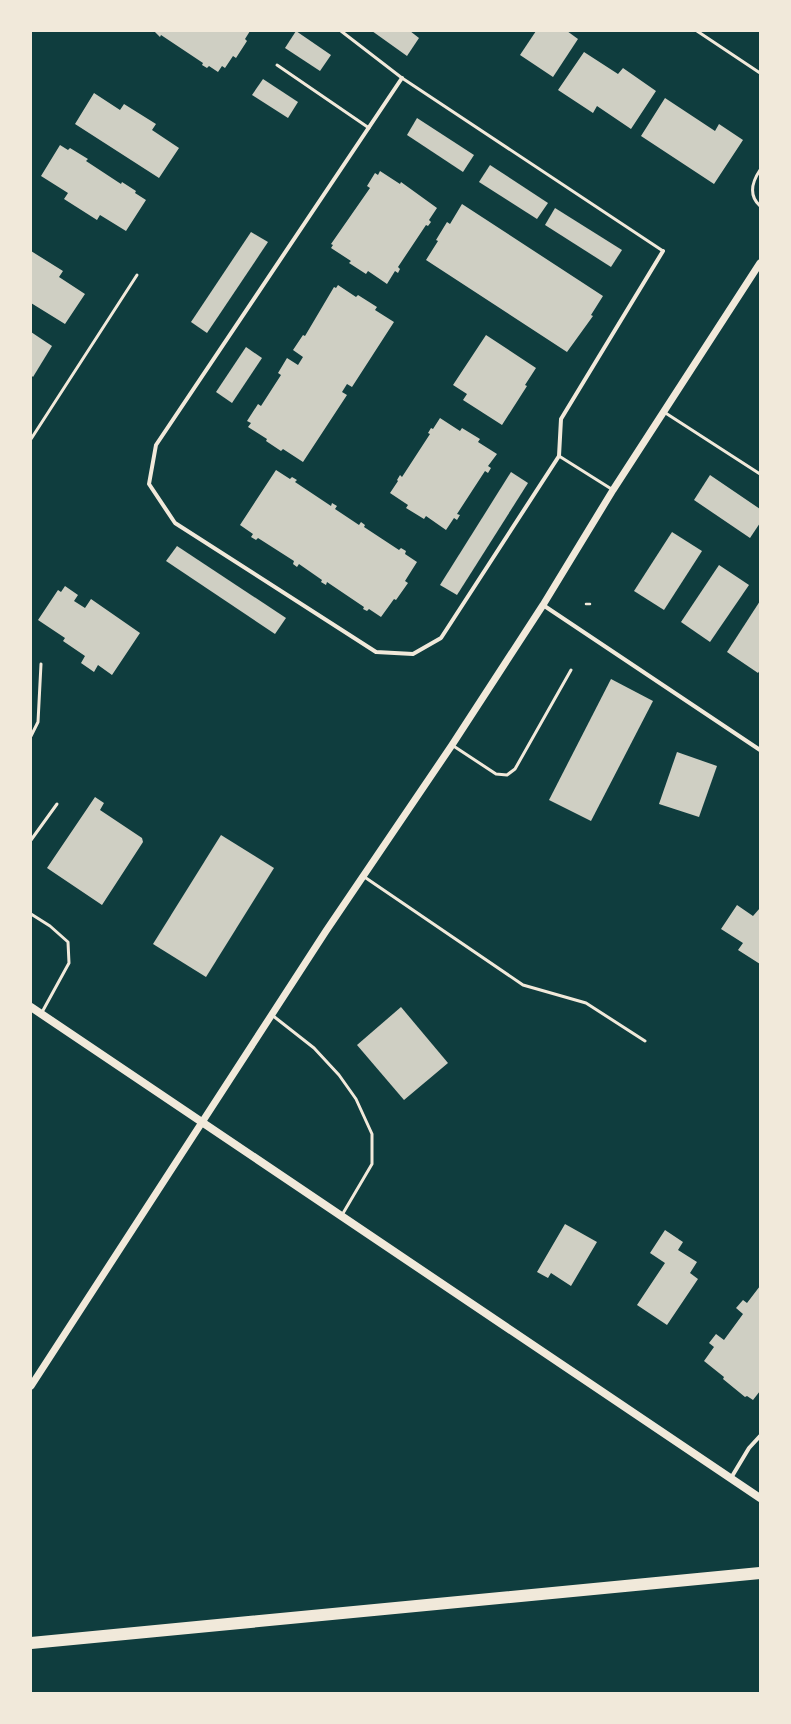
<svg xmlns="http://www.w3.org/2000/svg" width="791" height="1724" font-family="Inter,sans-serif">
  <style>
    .building { fill: #cfcfc3 }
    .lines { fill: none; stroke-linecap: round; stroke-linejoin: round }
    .path { stroke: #f1e9da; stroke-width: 2.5 }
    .service { stroke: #f1e9da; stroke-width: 3 }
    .minor { stroke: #f1e9da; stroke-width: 4 }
    .tertiary { stroke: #f1e9da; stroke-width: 7 }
    .secondary { stroke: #f1e9da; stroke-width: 8 }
    .motorway { stroke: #f1e9da; stroke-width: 12 }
  </style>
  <rect width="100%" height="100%" fill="#0f3d3e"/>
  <!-- building -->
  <g class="building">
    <polygon points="154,31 250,31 245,39 247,41 236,58 233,56 225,68 222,66 218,72 209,66 207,68 202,65 203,63 161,35 160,37"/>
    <polygon points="296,31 331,55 320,71 285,48"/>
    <polygon points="372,31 410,31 419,38 407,56"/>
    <polygon points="536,31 567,31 578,39 553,77 520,55"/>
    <polygon points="584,52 618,74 623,68 656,91 631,129 597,106 593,113 558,90"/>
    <polygon points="263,79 298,102 288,118 252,95"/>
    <polygon points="94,93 120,110 124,104 156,124 152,130 179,148 159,178 75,124"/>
    <polygon points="665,98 715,131 719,124 743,140 714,184 641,136"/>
    <polygon points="417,118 474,155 463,172 407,135"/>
    <polygon points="60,145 68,150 70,148 88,159 86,161 121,184 122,182 136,191 135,193 146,200 126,231 100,215 97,220 64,199 68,193 41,176"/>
    <polygon points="490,165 548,203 537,219 479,182"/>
    <polygon points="380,171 400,184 401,182 437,208 429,220 431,222 428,226 426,225 398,267 400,269 398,273 395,271 387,284 368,271 366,274 349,263 351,261 331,248 333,245 331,244 370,188 367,186 375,173 378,175"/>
    <polygon points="462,204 603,296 591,315 593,316 567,352 426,260 438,241 436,240 447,222 450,224"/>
    <polygon points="555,208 622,250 611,267 545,225"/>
    <polygon points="251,232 268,242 207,333 191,322"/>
    <polygon points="31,251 63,271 59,277 85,294 65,324 31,303"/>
    <polygon points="338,285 356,297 358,295 377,307 375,310 394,322 352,387 347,384 342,392 347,395 303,462 283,449 281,451 266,441 267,439 248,427 251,423 247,421 258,404 261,406 281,375 278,373 287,358 298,365 303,357 293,350 303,335 305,336 334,287 336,288"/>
    <polygon points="31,332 52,346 33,377 31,375"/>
    <polygon points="486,335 536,368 525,385 527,386 502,425 463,400 467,394 453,385"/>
    <polygon points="246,347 262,358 232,403 216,392"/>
    <polygon points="440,418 460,431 462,428 480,439 478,442 497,454 488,466 491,468 488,473 485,471 457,514 460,515 457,520 454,518 446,530 426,516 424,519 406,508 408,505 390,493 398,481 397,480 400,475 402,477 430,434 428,433 431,428 433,429"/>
    <polygon points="276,470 290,479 292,477 297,480 295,482 331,506 332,503 337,506 335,509 359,525 361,522 365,525 364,527 399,550 401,548 406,551 405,554 417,562 405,581 408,583 396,600 394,599 381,617 369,609 367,611 363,609 364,607 327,582 326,585 321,582 322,580 299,564 297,567 293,564 294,561 258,538 256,540 251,537 253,534 240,525"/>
    <polygon points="511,472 528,483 457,595 440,585"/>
    <polygon points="710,475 760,509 760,523 750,538 694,500"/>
    <polygon points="672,532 702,551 664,610 634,591"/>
    <polygon points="177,546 286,618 275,634 166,561"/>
    <polygon points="719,565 749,585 710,642 681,622"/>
    <polygon points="65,586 78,595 74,601 85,608 91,599 140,633 112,675 98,665 94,672 81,663 85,656 63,641 65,638 38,620 58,590 61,592"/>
    <polygon points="760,601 760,670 758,673 727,652"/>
    <polygon points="611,679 653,701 591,821 549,800"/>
    <polygon points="677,752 717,766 699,817 659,804"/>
    <polygon points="95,797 104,803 100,810 142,838 143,842 102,905 47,868"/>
    <polygon points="221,835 274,868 206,977 153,944"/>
    <polygon points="737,905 753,916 760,908 760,964 738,950 743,943 721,929"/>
    <polygon points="401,1007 448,1063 404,1100 357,1045"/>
    <polygon points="565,1224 597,1242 571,1286 551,1273 548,1278 537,1272"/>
    <polygon points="665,1230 683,1242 678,1250 697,1262 690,1273 698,1279 667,1325 637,1305 665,1263 650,1253"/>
    <polygon points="760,1286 760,1391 753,1400 747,1396 745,1397 723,1379 724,1377 704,1361 714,1347 709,1343 716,1334 724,1340 743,1314 736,1308 743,1300 747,1303"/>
  </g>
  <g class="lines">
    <!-- path -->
    <polyline class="path" points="586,604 590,604"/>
    <!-- service -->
    <g class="service">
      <polyline points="341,31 402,78 663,251"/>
      <polyline points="697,31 760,73"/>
      <polyline points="277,65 369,128"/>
      <path d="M 760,170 C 752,182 748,195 760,206"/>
      <polyline points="664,412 760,474"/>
      <polyline points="31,439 137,275"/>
      <polyline points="559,456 613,490"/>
      <polyline points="31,736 38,722 41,664"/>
      <polyline points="452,745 496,774 507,775 515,769 571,670"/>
      <polyline points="31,840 57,804"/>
      <polyline points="363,876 523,985 586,1003 645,1041"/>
      <polyline points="31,914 50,926 68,942 69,963 41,1014"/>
      <polyline points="272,1015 314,1048 339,1075 356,1099 372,1134 372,1164 342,1215"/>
    </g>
    <!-- minor -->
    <g class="minor">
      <polyline points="402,78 156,445 149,484 175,523 376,652 413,654 441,638 559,456 561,419 663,251"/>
      <polyline points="543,605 760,750"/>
      <polyline points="731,1478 749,1448 760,1436"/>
    </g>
    <!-- tertiary -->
    <polyline class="tertiary" points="31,1386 326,931 452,745 543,605 613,490 760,263"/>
    <!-- secondary -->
    <polyline class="secondary" points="31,1007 760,1498"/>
    <!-- motorway -->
    <polyline class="motorway" points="31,1643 760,1573"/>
  </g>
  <!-- border -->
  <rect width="791" height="1724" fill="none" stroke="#f1e9da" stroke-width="64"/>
</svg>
